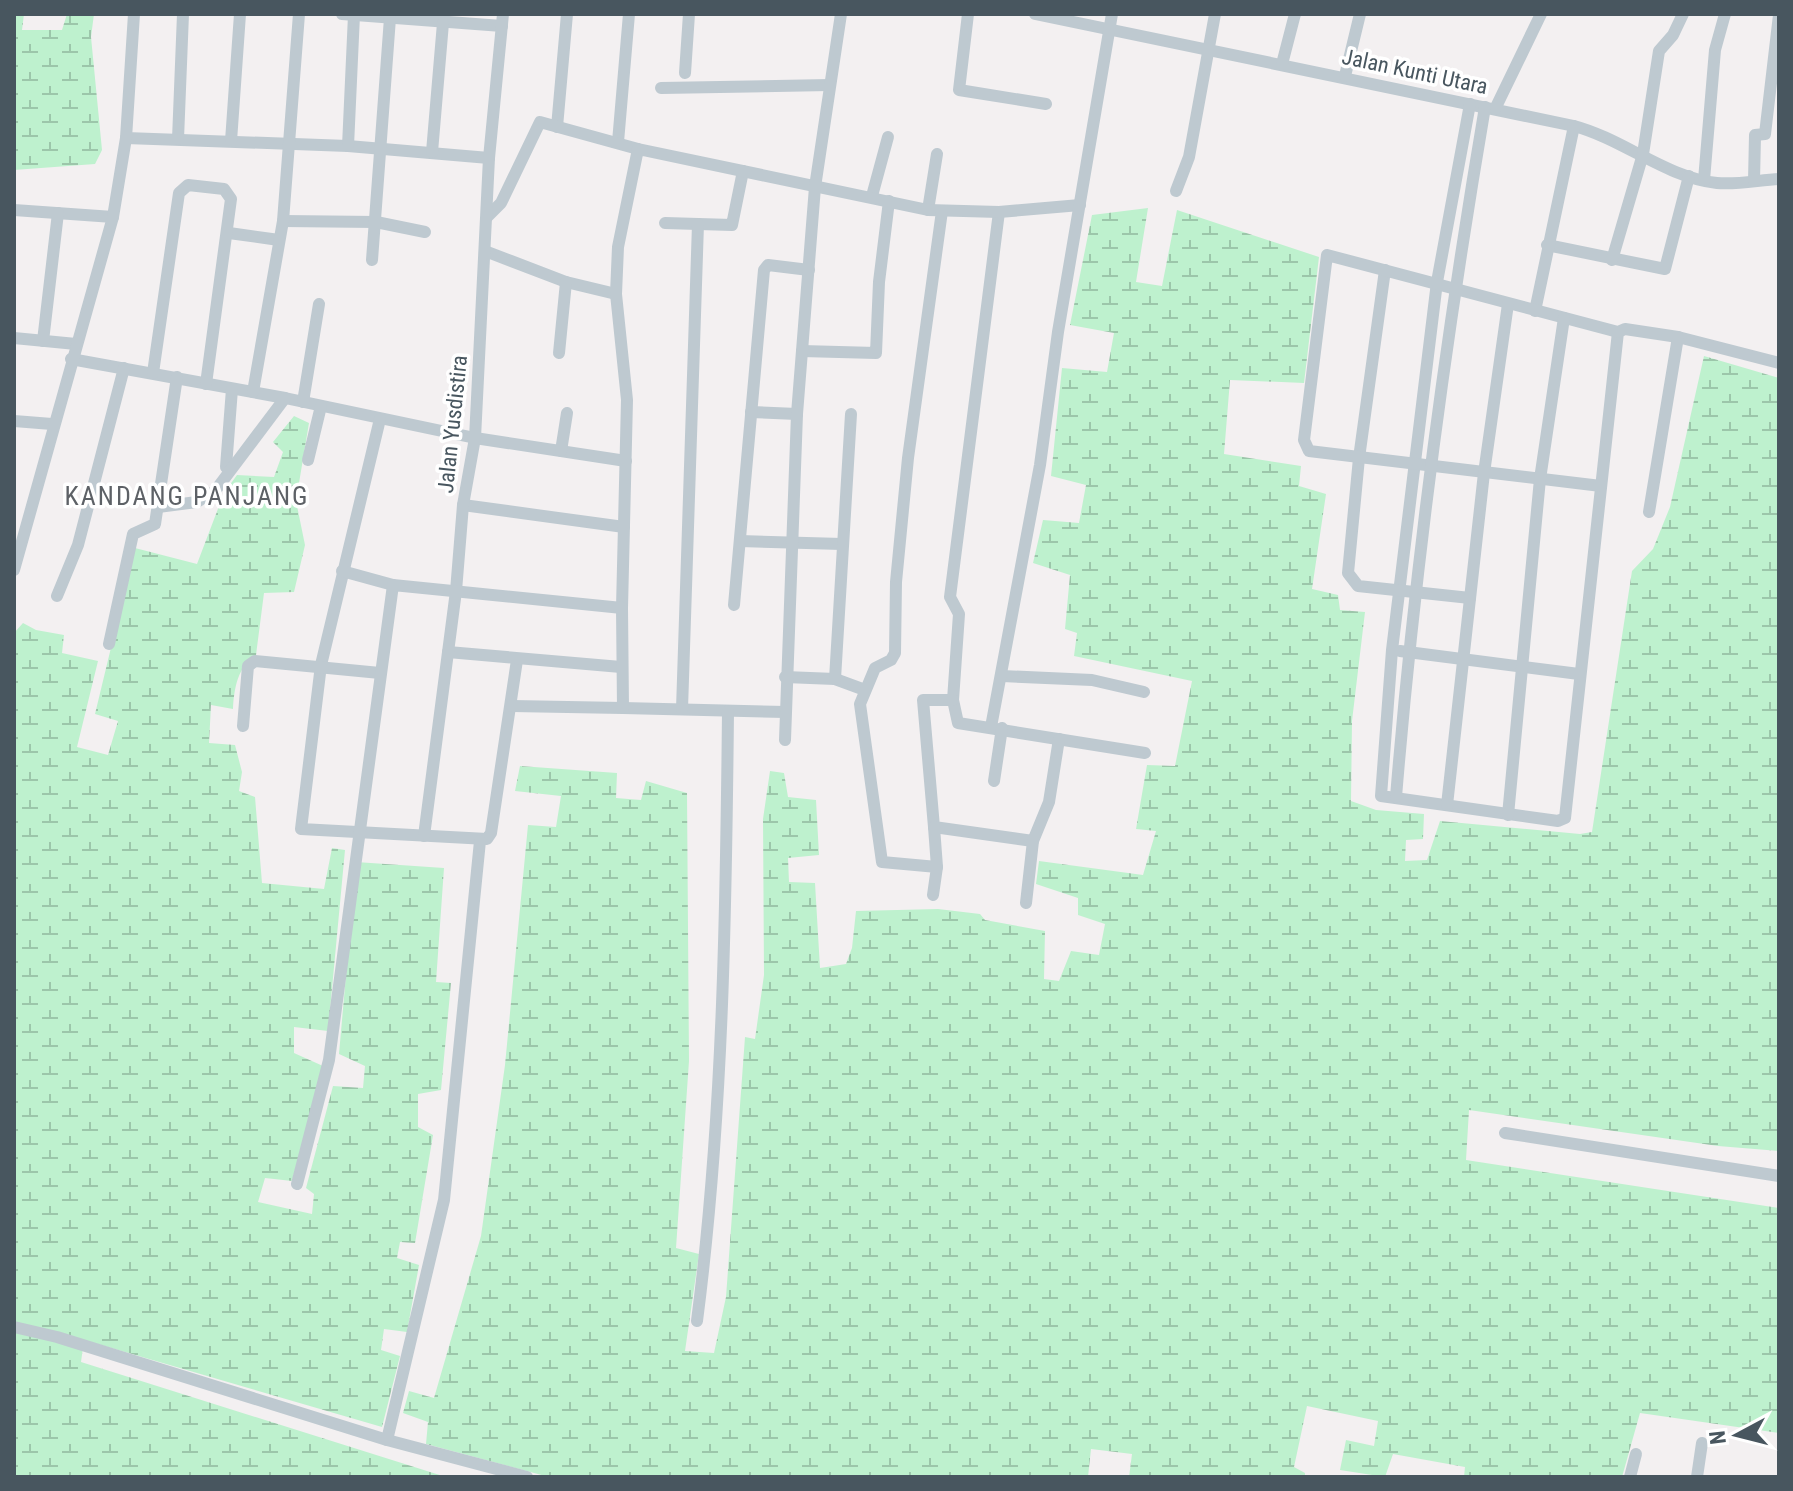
<svg xmlns="http://www.w3.org/2000/svg" width="1793" height="1491" font-family="'Roboto Condensed',sans-serif">
  <style>
    .wetland { fill: url(#wetland-marsh) }
    .lines { fill: none; stroke-linecap: round; stroke-linejoin: round }
    .street { stroke: #bec9d0; stroke-width: 12 }
    .labels { text-anchor: middle; stroke-width: 7; stroke-linejoin: round; paint-order: stroke }
    .street-label { font-size: 22px; fill: #48565f; stroke: #fff }
    .quarter-label { font-size: 26px; letter-spacing: 2px; fill: #5d6166; stroke: #fff }
  </style>
  <defs>
    <pattern id="wetland-marsh" width="20" height="14" patternUnits="userSpaceOnUse" patternTransform="scale(2)"><rect width="20" height="14" fill="#bef1ce"/><path d="M1 5h8M5 5V1M11 12h8M15 12V8" fill="none" stroke="#9cc6aa"/></pattern>
  </defs>
  <rect width="100%" height="100%" fill="#f3f0f1"/>
  <!-- wetland -->
  <g class="wetland">
    <polygon points="14,14 24,14 22,30 62,30 67,14 94,14 91,37 102,150 95,164 14,170"/>
    <polygon points="1148,208 1136,282 1162,286 1177,210 1319,257 1304,383 1230,380 1224,454 1301,466 1299,486 1326,494 1312,589 1338,595 1340,610 1365,612 1352,721 1351,801 1376,810 1424,814 1423,839 1406,840 1405,861 1427,860 1440,821 1580,834 1592,832 1632,571 1653,549 1670,507 1704,356 1779,378 1779,1151 1718,1146 1469,1110 1466,1160 1779,1208 1779,1433 1640,1413 1622,1477 1464,1477 1465,1467 1393,1454 1385,1477 1340,1470 1346,1440 1374,1446 1378,1421 1307,1406 1294,1467 1305,1473 1305,1477 1129,1477 1132,1454 1091,1449 1088,1477 549,1477 426,1444 428,1422 403,1413 409,1391 434,1398 481,1236 505,1065 528,825 556,827 561,796 515,791 520,766 617,773 616,798 641,800 646,781 687,793 689,1061 676,1248 699,1254 685,1351 714,1353 726,1297 745,1037 755,1039 764,975 763,819 770,771 784,773 788,797 816,800 819,855 788,858 789,882 815,883 820,968 846,964 852,948 856,911 938,909 980,914 985,920 1045,931 1044,979 1059,981 1071,951 1099,955 1105,924 1078,915 1078,898 1036,884 1039,861 1143,875 1156,831 1136,829 1147,765 1175,766 1192,681 1074,656 1077,633 1065,629 1070,575 1033,563 1043,520 1079,523 1086,485 1051,476 1062,368 1107,372 1114,333 1070,325 1092,215"/>
    <path d="M 294,416 L 309,423 L 296,501 L 305,545 L 294,592 L 264,593 L 256,655 C 238,666 234,688 233,709 L 211,705 L 209,743 L 235,745 L 242,772 L 239,791 L 255,797 L 262,883 L 324,889 L 332,848 L 345,850 L 328,1031 L 294,1027 L 294,1053 L 323,1066 L 292,1181 L 265,1178 L 258,1202 L 312,1214 L 314,1194 L 306,1188 L 333,1086 L 363,1088 L 365,1066 L 339,1054 L 356,862 L 444,868 L 436,982 L 451,983 L 441,1090 L 418,1094 L 418,1127 L 433,1135 L 415,1243 L 400,1242 L 397,1258 L 419,1265 L 407,1332 L 384,1329 L 381,1350 L 400,1356 L 382,1427 L 84,1340 L 81,1362 L 446,1477 L 14,1477 L 14,633 L 23,623 L 36,630 L 64,635 L 62,653 L 98,661 L 77,747 L 108,755 L 118,721 L 95,714 L 135,548 L 197,564 L 224,493 L 237,475 L 274,477 L 283,452 L 273,442 Z"/>
  </g>
  <g class="lines">
    <!-- street -->
    <g class="street">
      <polyline points="342,14 502,26"/>
      <polyline points="968,14 959,90 1046,104"/>
      <path d="M 1035,14 L 1574,126 C 1623,139 1667,178 1717,183 C 1737,185 1759,180 1779,179"/>
      <polyline points="1282,64 1295,14"/>
      <polyline points="685,73 689,14"/>
      <polyline points="1345,76 1360,14"/>
      <polyline points="661,88 830,85"/>
      <polyline points="1470,104 1437,282 1392,650 1381,796 1558,821 1565,818 1618,332"/>
      <polyline points="1495,109 1541,14"/>
      <polyline points="557,127 567,14"/>
      <polyline points="126,138 348,146 489,158"/>
      <polyline points="178,139 183,14"/>
      <polyline points="231,141 240,14"/>
      <polyline points="618,142 629,14"/>
      <polyline points="348,146 354,15"/>
      <polyline points="432,152 443,23"/>
      <polyline points="1704,180 1715,50 1725,14"/>
      <polyline points="1754,181 1755,135 1765,134 1779,15"/>
      <polyline points="1176,191 1189,157 1215,14"/>
      <polyline points="872,196 888,137"/>
      <polyline points="14,210 113,217"/>
      <polyline points="928,210 937,154"/>
      <polyline points="999,212 950,597 959,614 953,700 958,723 1145,753"/>
      <polyline points="487,217 501,203 540,122 638,149"/>
      <polyline points="283,221 376,222 425,232"/>
      <polyline points="665,223 732,225 743,171"/>
      <polyline points="229,233 279,240"/>
      <polyline points="1547,245 1665,269 1689,176"/>
      <polyline points="485,251 566,282 616,294"/>
      <polyline points="372,260 390,18"/>
      <polyline points="1612,260 1643,154 1659,51 1673,35 1683,14"/>
      <polyline points="1385,270 1359,458 1348,573 1358,586 1470,598"/>
      <polyline points="1535,311 1574,126"/>
      <polyline points="14,338 76,344"/>
      <polyline points="43,341 58,213"/>
      <polyline points="802,351 876,353 879,282 889,201"/>
      <polyline points="559,353 566,282"/>
      <polyline points="71,359 285,398 475,438 626,461"/>
      <polyline points="153,373 179,193 188,185 224,189 231,199 206,384"/>
      <polyline points="253,392 283,221 299,14"/>
      <polyline points="303,402 319,304"/>
      <polyline points="751,412 797,414"/>
      <polyline points="380,419 321,665 301,829 487,839 491,833 517,660"/>
      <polyline points="14,421 52,424"/>
      <polyline points="561,451 567,413"/>
      <polyline points="308,460 321,406"/>
      <polyline points="226,467 232,389"/>
      <polyline points="1601,486 1309,451 1304,440 1327,255 1618,332 1625,329 1678,337 1779,363"/>
      <polyline points="463,505 624,527"/>
      <polyline points="158,507 197,502 215,491 285,398"/>
      <polyline points="1649,512 1678,337"/>
      <polyline points="740,541 842,544"/>
      <polyline points="14,570 113,217 126,138 134,14"/>
      <polyline points="342,571 393,585"/>
      <polyline points="57,596 78,545 124,368"/>
      <polyline points="734,605 764,270 768,265 809,270"/>
      <polyline points="622,608 627,400 616,294 618,247 638,149 928,210 999,212 1080,205"/>
      <polyline points="109,644 133,534 155,524 177,377"/>
      <polyline points="1400,651 1579,674"/>
      <polyline points="448,652 621,667"/>
      <polyline points="1002,676 1092,680 1144,692"/>
      <polyline points="785,677 835,679 865,690"/>
      <polyline points="835,679 851,414"/>
      <polyline points="953,700 923,700 934,827 1033,841"/>
      <polyline points="623,708 785,712"/>
      <polyline points="682,709 698,224"/>
      <polyline points="243,726 248,666 255,661 380,673"/>
      <polyline points="991,727 1040,465 1058,332 1112,14"/>
      <polyline points="785,740 797,414 815,187 841,14"/>
      <polyline points="994,781 1002,728"/>
      <path d="M 1396,797 C 1415,565 1446,336 1485,107"/>
      <polyline points="1447,805 1484,473 1508,304"/>
      <polyline points="1508,815 1540,479 1564,318"/>
      <polyline points="934,827 937,867"/>
      <polyline points="424,836 456,591 463,505 475,438 489,158 503,14"/>
      <polyline points="933,895 937,867 882,862 860,704 875,668 891,660 895,653 896,582 908,458 942,211"/>
      <polyline points="1026,903 1033,841 1049,802 1059,739"/>
      <polyline points="1505,1133 1779,1176"/>
      <polyline points="297,1184 329,1060 393,585 622,608 623,708 512,706"/>
      <path d="M 697,1321 C 723,1120 726,914 728,711"/>
      <polyline points="14,1327 57,1337 387,1440 527,1477"/>
      <polyline points="387,1440 444,1200 480,841"/>
      <polyline points="1630,1477 1636,1454"/>
      <polyline points="1697,1477 1702,1443"/>
    </g>
  </g>
  <g class="labels">
    <!-- street labels -->
    <g class="street-label">
      <text transform="translate(1415 71) rotate(12)" y="8">Jalan Kunti Utara</text>
      <text transform="translate(452 424) rotate(-84)" y="8">Jalan Yusdistira</text>
    </g>
    <!-- quarter labels -->
    <g class="quarter-label">
      <text x="187" y="505">KANDANG PANJANG</text>
    </g>
  </g>
  <!-- border -->
  <rect width="1793" height="1491" fill="none" stroke="#48565f" stroke-width="32"/>
  <!-- north arrow -->
  <g transform="translate(1737 1435) rotate(263)" stroke="#ffffff" stroke-width="6" paint-order="stroke">
  <path d="M0-6L14 30L0 20L-14 30Z" fill="#48565f"/>
  <text y="-12" font-size="22" font-weight="bold" text-anchor="middle" fill="#48565f">N</text>
  </g>
</svg>
